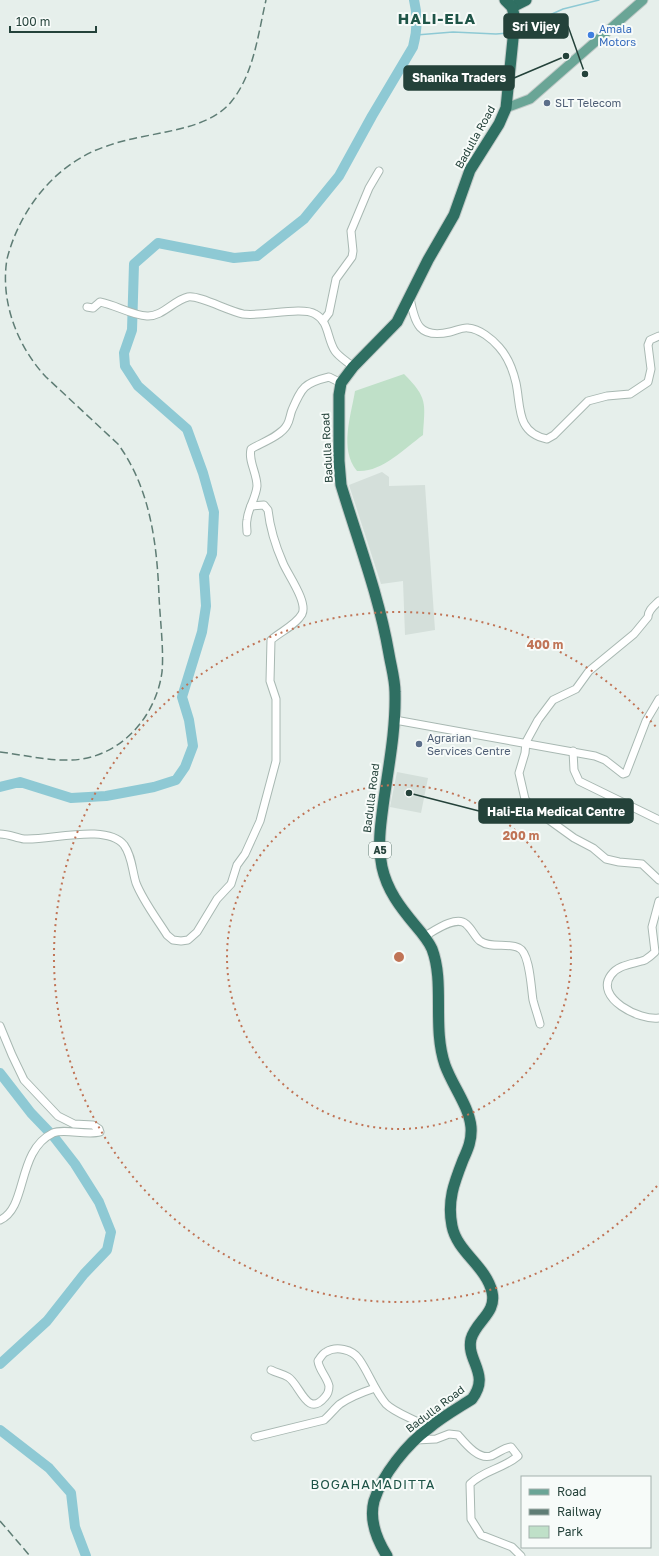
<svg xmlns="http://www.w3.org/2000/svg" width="659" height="1556" font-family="'Golos Text',sans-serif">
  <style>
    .built { fill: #d4dfda }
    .green { fill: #bfe0c8 }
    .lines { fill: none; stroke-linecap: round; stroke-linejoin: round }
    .stream { stroke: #8ec9d4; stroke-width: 1.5 }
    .river { stroke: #8ec9d4; stroke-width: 10 }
    .minor-casing { stroke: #a8b8b2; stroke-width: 9 }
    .major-casing { stroke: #c2cac8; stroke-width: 11 }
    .highway-casing { stroke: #c2cac8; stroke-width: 13 }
    .minor { stroke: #fff; stroke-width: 7 }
    .major { stroke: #6aa596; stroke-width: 9 }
    .highway { stroke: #2f6f62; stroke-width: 11 }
    .rail { stroke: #5f7d75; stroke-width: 1.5; stroke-dasharray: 8 4; stroke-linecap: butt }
    .ring { fill: none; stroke: #c07456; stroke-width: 2; stroke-dasharray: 2 4 }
    .shop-dot { fill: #3f7fe0; stroke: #f7fbf9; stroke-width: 1.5 }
    .service-dot { fill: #5c6f8a; stroke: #f7fbf9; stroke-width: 1.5 }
    .labels { text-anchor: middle; stroke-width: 4; stroke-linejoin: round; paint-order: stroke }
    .shield { fill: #f7fbf9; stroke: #637a73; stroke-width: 1 }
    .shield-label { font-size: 10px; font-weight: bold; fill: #24423a }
    .shop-label { font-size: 11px; fill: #366cbe; stroke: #f7fbf9; text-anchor: start }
    .service-label { font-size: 11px; fill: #4e5e75; stroke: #f7fbf9; text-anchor: start }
    .street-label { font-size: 11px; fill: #24423a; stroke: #f7fbf9 }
    .quarter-label { font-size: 13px; letter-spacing: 1px; fill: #1f5548; stroke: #f7fbf9 }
    .district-label { font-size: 15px; font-weight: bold; letter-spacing: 1px; fill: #1f5548; stroke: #f7fbf9 }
    .centre { fill: #c07456; stroke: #f7fbf9; stroke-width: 2 }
    .ring-label { font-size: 12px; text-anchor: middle; font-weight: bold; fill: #c07456; stroke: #f7fbf9; stroke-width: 4; stroke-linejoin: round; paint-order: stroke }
    .leader { fill: none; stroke: #24423a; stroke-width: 1.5 }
    .callout-dot { fill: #24423a; stroke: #f7fbf9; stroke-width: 1.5 }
    .callout { fill: #24423a; stroke: #24423a; stroke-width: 1.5 }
    .callout-label { font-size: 12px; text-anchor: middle; font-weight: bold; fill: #fff }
  </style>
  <rect width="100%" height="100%" fill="#e6efeb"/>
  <!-- built -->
  <g class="built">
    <polygon points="382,472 389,477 389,486 425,485 435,630 405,635 403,581 381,584 349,485"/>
    <polygon points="397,772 428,778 421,813 390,807"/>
  </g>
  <!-- green -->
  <path class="green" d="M 404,374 C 428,398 425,403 423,435 C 404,449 381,473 357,471 C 339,449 351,416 355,391 Z"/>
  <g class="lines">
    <!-- stream -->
    <g class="stream">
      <polyline points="519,29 563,9 599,0"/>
      <polyline points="416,35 453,32 496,34 509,33"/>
    </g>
    <!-- river -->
    <g class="river">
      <path d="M 0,787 L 20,782 L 71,798 L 106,796 L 154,787 L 176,780 L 185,767 L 193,746 L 189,720 L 182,697 L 202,632 L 206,606 L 204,575 L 212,554 L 214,512 L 203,473 L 187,429 L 138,386 L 125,366 L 124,353 L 132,330 L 134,264 L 158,243 L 234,258 L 257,256 L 304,219 L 339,176 L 372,116 L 413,47 C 417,32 418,16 414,0"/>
      <polyline points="0,1073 31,1113 54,1137 75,1164 99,1202 111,1232 107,1250 84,1274 47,1321 0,1364"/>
      <polyline points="0,1430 49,1468 71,1493 75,1527 86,1556"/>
    </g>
    <!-- minor casing -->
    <g class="minor-casing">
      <g id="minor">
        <path d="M 410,298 C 415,324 419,339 450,332 C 455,331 463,327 468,328 C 480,329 492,339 499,347 C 508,357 513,370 516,383 C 521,406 516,433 547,439 L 554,435 L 588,401 L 607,396 L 630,394 L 648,382 L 651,369 L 648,345 L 650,340 L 659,336"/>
        <path d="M 87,307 L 93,308 L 100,302 C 116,305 131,315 147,316 C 162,317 174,300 188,297 C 199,295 228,311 243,314 C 261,317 302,306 315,314 C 329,321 327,339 335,351 C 339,357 348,362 353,367"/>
        <polyline points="323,321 329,313 336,279 352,257 353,251 351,231 369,188 379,171"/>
        <path d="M 247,532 C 247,528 246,524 247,520 C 248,508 256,498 257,486 C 257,473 248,461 251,449 C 261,443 281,436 287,425 C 290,420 290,415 292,410 C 302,387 304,383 329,377 L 341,383"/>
        <path d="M 659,601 C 654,606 648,610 648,617 L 634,634 L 589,671 L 576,689 L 553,700 L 538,720 L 526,742 L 525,753 L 519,773 L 525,799 L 531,807 L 574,838 L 593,848 L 606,859 L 619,862 L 642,864 L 659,880"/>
        <polyline points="395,720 595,756 605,760 623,774 626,773 646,721 659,699"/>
        <polyline points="573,751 574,770 579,781 659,820"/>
        <path d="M 0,834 C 9,834 16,838 24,839 C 49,841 106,823 124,845 C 132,856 132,870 136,883 C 143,901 157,919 167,935 L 173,940 L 181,941 L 188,940 L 197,932 L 217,899 L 231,884 L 237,865 L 245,854 L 260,821 L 276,761 L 276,699 L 270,681 L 271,640 C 280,632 296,625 302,614 C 308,602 288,575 283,563 C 276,547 270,528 268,510 L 264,505 L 251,506"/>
        <path d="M 659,901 L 652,927 L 655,952 C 652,955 648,958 645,960 C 634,964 619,964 611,975 C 594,998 640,1021 659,1018"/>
        <path d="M 425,936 C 434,931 456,915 466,924 C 472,929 475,937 480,941 C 491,949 508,942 519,948 C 530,953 531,988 533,1000 C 535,1008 538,1016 540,1024"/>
        <path d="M 0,1026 L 12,1055 L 24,1080 L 58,1116 L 74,1124 L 93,1125 L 99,1129 L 100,1132 C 87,1136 64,1128 53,1133 C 16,1151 28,1208 0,1220"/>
        <path d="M 271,1370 C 277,1373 283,1374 288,1377 C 300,1384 307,1419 325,1397 C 328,1394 329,1391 329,1386 C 327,1377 319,1370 318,1361 C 320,1358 323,1353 326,1352 C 336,1346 352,1349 359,1359 C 369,1373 374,1390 386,1404 C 396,1414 416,1419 428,1428"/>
        <path d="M 255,1437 L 324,1420 C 330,1415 334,1409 340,1404 C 350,1397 363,1392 375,1388"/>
        <path d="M 416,1440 L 436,1439 L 449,1434 L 458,1435 C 465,1443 478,1460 491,1456 C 498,1453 504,1448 511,1447 L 518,1456 C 503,1469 484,1470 470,1484 L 471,1519 L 481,1535 L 512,1547 L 521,1556"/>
      </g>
    </g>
    <!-- major casing -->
    <g class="major-casing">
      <polyline id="major" points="506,108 530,99 643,0"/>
    </g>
    <!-- highway casing -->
    <g class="highway-casing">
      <g id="highway">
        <polyline points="512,7 526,0"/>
        <path d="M 387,1556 C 377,1540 369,1520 374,1501 C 382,1475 407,1444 429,1428 C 442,1417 458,1408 472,1399 C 491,1374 466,1361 471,1339 C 476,1321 497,1313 492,1292 C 486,1266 457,1252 452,1226 C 447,1201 454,1183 463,1160 C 468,1149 472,1140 471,1127 C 469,1106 452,1085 445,1065 C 432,1027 445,983 432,949 C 428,940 421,932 415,925 C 400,907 387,890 382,867 C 377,844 381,822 384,799 C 389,764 396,728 395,692 C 395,680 391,666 389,654 C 379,596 358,541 341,485 L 339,461 L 339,395 L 341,383 L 353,367 L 397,322 L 428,260 L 454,215 L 470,170 L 499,124 L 506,108 L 515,19 L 512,7 L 505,0"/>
      </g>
    </g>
    <!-- minor -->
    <use href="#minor" class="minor"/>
    <!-- major -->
    <use href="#major" class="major"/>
    <!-- highway -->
    <use href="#highway" class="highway"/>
    <!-- rail -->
    <g class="rail">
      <path d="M 0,752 C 24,755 48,761 72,760 C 120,758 156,717 162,672 C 164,650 160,619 159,596 C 157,543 150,488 118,444 L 46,377 C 17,346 0,301 7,259 C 20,208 57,162 107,146 C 126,139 147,136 166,132 C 189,127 215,121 231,102 C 254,74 258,34 266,0"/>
      <polyline points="0,1521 30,1556"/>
    </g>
  </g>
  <!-- distance rings -->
  <g class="ring">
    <circle cx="399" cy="957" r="172"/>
    <path d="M657 1186A345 345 0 1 1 657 728"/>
  </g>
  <!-- markers -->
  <circle class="shop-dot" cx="591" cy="35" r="4"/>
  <g class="service-dot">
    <circle cx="547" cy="103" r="4"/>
    <circle cx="419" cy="744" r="4"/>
  </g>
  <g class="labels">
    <!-- shield labels -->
    <rect class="shield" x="369" y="842" width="22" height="16" rx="3"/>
    <g class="shield-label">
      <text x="380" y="854">A5</text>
    </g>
    <!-- shop labels -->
    <g class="shop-label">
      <text x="599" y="33">Amala<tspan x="599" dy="13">Motors</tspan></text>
    </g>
    <!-- service labels -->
    <g class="service-label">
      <text x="555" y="107">SLT Telecom</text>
      <text x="427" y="742">Agrarian<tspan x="427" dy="13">Services Centre</tspan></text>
    </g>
    <!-- street labels -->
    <g class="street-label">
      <text transform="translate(475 137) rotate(-61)" y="4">Badulla Road</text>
      <text transform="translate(327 448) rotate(-93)" y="4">Badulla Road</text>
      <text transform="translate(371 798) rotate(-83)" y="4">Badulla Road</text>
      <text transform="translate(435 1409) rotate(-37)" y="4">Badulla Road</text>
    </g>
    <!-- quarter labels -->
    <g class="quarter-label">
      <text x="373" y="1489">BOGAHAMADITTA</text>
    </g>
    <!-- district labels -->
    <g class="district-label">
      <text x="437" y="24">HALI-ELA</text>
    </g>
  </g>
  <circle cx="399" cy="957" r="6" class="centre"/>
  <g class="ring-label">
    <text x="545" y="649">400 m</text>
    <text x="521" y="840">200 m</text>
  </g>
  <!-- callouts -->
  <path class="leader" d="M585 74L568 26M566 56L514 78M409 793L479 811"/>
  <g class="callout-dot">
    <circle cx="585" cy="74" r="4"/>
    <circle cx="566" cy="56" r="4"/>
    <circle cx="409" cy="793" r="4"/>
  </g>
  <g class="callout">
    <rect x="504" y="14" width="64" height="24" rx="4"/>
    <rect x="404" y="66" width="110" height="24" rx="4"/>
    <rect x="479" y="799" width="154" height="24" rx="4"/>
  </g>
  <g class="callout-label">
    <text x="536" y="31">Sri Vijey</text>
    <text x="459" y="82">Shanika Traders</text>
    <text x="556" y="816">Hali-Ela Medical Centre</text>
  </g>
  <!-- legend -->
  <rect x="521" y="1476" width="130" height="72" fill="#f7fbf9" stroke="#a3b1ad"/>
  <rect x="529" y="1489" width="20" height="6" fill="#6aa596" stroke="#a3b1ad"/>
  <text x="557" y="1496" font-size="12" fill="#24423a">Road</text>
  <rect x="529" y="1509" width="20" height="6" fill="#5f7d75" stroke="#a3b1ad"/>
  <text x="557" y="1516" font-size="12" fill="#24423a">Railway</text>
  <rect x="529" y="1526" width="20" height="12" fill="#bfe0c8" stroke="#a3b1ad"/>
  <text x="557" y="1536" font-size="12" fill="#24423a">Park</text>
  <!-- scale -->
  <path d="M10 26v6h86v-6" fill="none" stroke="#24423a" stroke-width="2"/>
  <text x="16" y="26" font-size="12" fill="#24423a" stroke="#f7fbf9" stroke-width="3" paint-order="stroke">100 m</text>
</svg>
